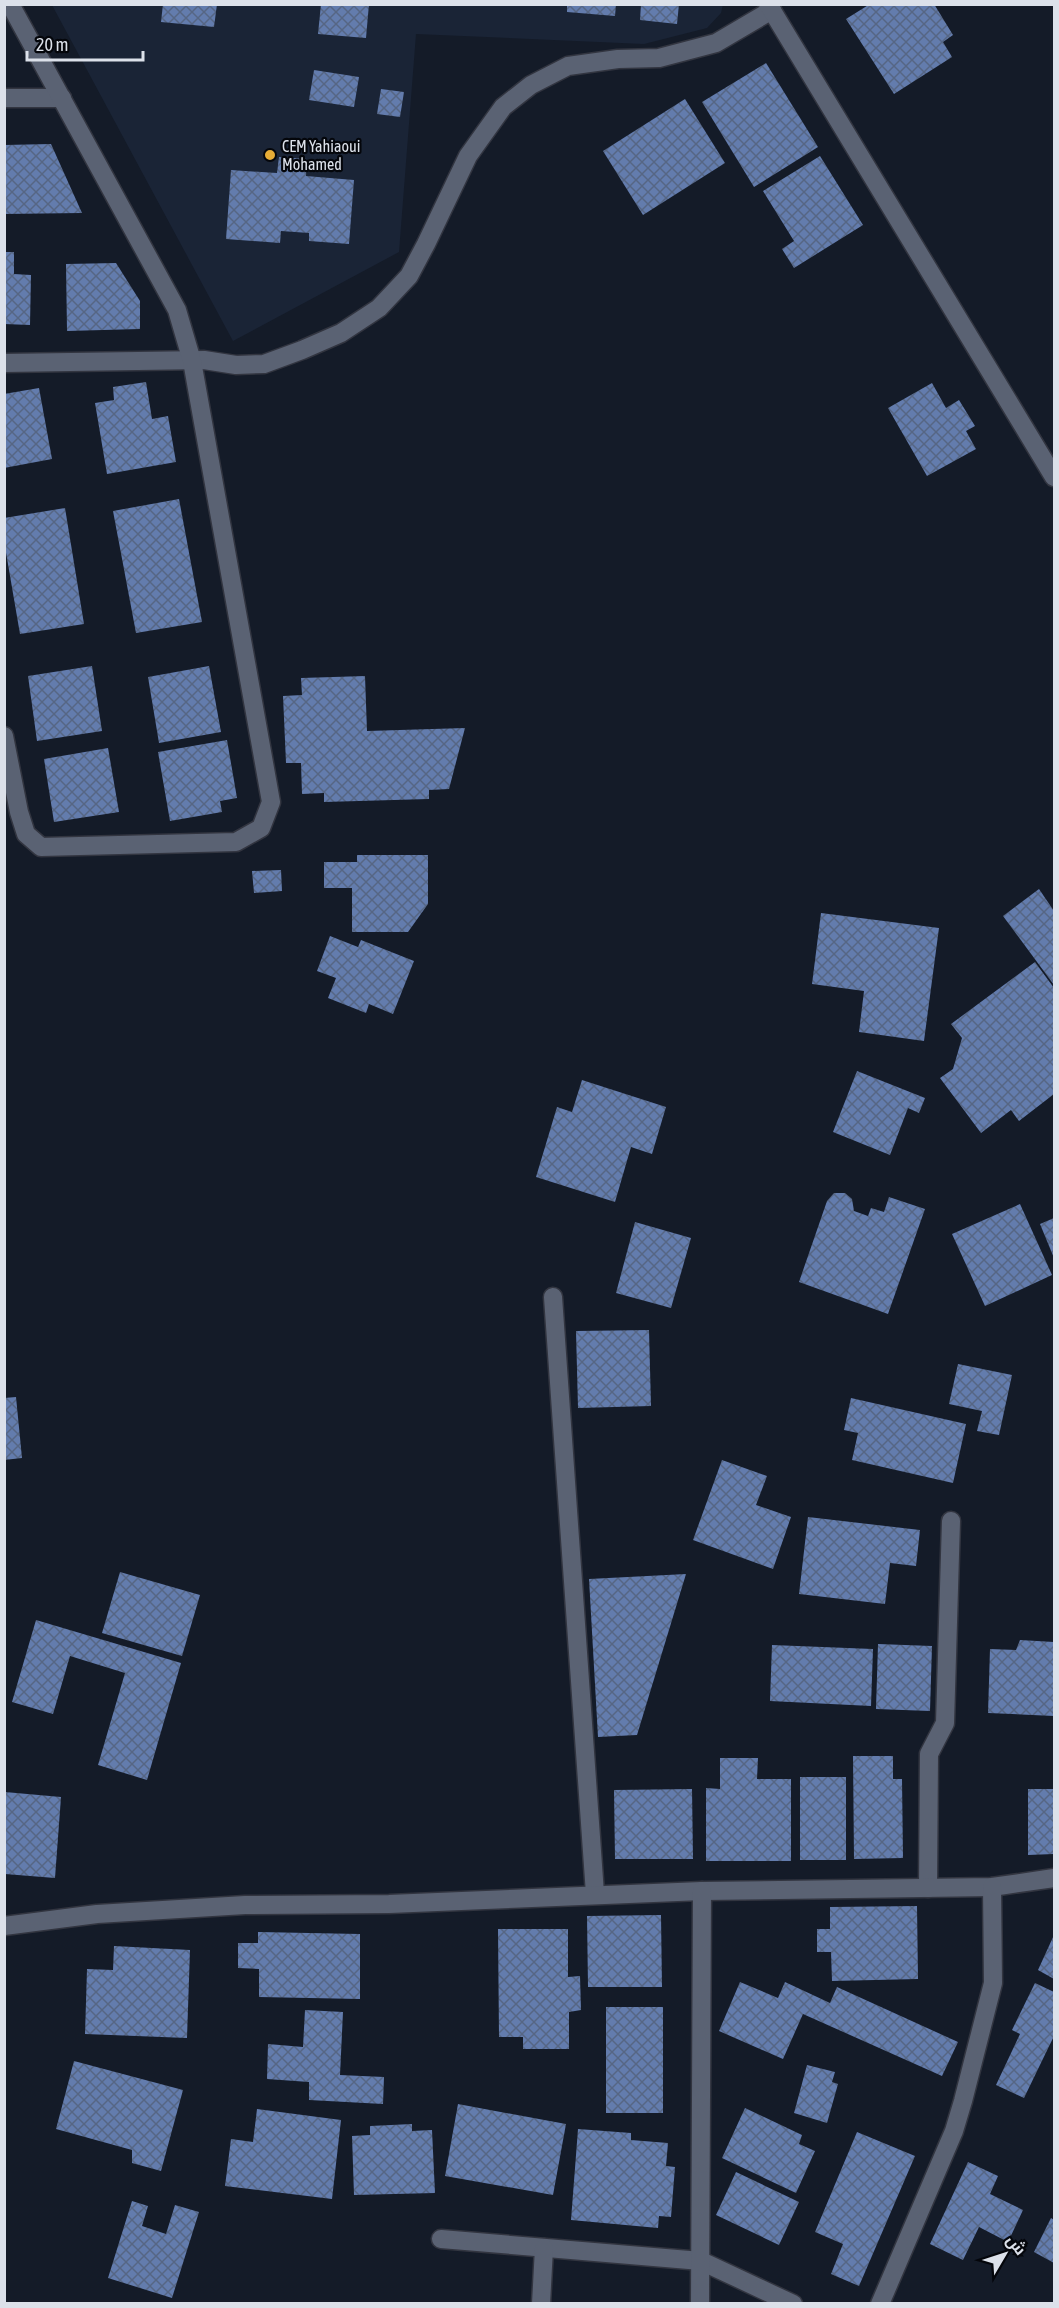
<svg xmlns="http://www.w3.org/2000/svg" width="1059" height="2308" font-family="'Asap Condensed',Cairo,sans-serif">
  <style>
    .built { fill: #1a2436 }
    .building { fill: url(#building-cross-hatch) }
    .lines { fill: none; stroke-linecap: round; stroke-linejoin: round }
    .lane-casing { stroke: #323540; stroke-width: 21 }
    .street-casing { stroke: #323540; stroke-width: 21 }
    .secondary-casing { stroke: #323540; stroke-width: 21 }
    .lane { stroke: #5a6273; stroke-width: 18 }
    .street { stroke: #5a6273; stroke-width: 18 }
    .secondary { stroke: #5a6273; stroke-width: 18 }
    .poi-dot { fill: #e6ac36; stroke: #04060b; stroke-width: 2 }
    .labels { text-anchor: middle; stroke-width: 4.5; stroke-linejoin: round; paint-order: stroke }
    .poi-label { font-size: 16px; fill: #dce1ea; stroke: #04060b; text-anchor: start }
  </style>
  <defs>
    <pattern id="building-cross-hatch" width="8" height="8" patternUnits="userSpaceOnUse" patternTransform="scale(1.5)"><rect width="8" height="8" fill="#637cad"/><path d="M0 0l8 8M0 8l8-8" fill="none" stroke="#566684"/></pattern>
  </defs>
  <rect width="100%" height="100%" fill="#141b28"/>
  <!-- built -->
  <polygon class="built" points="723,4 721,13 707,28 644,44 416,34 399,252 233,341 52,5"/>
  <!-- building -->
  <g class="building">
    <polygon points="163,4 217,4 214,27 161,22"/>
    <polygon points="321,4 369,4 366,38 318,34"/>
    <polygon points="567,4 616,4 615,16 567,12"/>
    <polygon points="641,4 679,4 677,24 640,20"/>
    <polygon points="870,4 934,4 953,35 943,42 952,57 894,94 846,19"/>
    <polygon points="766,63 818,147 754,187 702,102"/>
    <polygon points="314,70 359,77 354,107 309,100"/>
    <polygon points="381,89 404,92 400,117 377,114"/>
    <polygon points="685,99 725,163 643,215 603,151"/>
    <polygon points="51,144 82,213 4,214 4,145"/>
    <polygon points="820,156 863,225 794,268 782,249 794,241 763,191"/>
    <polygon points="279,157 307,159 306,176 354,180 349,244 309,241 309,233 281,231 280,243 226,239 231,170 277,173"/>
    <polygon points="4,252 14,252 14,274 31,275 30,325 4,324"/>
    <polygon points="116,263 140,301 140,329 67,331 66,264"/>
    <polygon points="146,382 152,419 168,416 176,462 107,474 95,403 114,400 113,387"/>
    <polygon points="932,383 946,408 959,400 975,426 966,431 976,449 927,476 888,408"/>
    <polygon points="39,388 52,459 4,468 4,394"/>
    <polygon points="179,499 202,622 136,633 113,511"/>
    <polygon points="65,508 84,624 20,634 4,541 4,518"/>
    <polygon points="92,666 102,731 37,741 28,676"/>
    <polygon points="209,666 221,732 159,743 148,677"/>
    <polygon points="365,676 367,731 465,728 449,789 429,790 429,799 324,802 324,793 302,794 301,763 286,763 283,696 302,695 301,678"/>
    <polygon points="227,740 237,798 220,801 222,812 170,821 158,752"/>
    <polygon points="108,748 119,812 54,822 44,759"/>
    <polygon points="357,855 428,855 428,904 408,932 352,932 352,888 324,888 324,862 357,862"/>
    <polygon points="281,870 282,891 254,893 252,871"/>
    <polygon points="1039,889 1054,911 1054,985 1003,916"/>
    <polygon points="821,913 939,928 924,1041 859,1032 864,991 812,984"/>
    <polygon points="330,936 358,947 361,940 414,961 393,1014 369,1004 366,1013 328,998 336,978 317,971"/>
    <polygon points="1035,962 1054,988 1054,1094 1019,1121 1011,1110 981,1133 940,1078 953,1069 962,1038 951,1024"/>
    <polygon points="857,1071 925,1098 919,1113 908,1108 890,1155 833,1132"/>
    <polygon points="582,1080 666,1107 652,1154 631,1147 615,1202 536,1177 557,1107 572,1112"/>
    <polygon points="834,1193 845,1193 852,1199 854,1211 868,1216 871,1208 884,1212 889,1197 925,1209 888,1314 799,1282 827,1201"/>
    <polygon points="1020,1204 1052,1275 985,1306 952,1234"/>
    <polygon points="1054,1218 1054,1258 1040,1224"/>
    <polygon points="635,1222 691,1238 671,1308 616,1293"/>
    <polygon points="649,1330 651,1406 578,1408 576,1331"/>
    <polygon points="958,1364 1012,1375 999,1435 977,1431 982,1411 949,1404"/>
    <polygon points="16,1397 22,1458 4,1460 4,1398"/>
    <polygon points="851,1398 966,1424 953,1483 852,1460 858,1433 844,1430"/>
    <polygon points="722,1460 767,1476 756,1505 791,1517 773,1569 693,1540"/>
    <polygon points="808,1517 920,1530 916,1566 890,1563 885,1604 799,1594"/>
    <polygon points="120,1572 200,1595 182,1656 102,1633"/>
    <polygon points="686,1574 637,1735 598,1737 589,1579"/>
    <polygon points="36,1620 181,1663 147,1780 98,1765 125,1673 70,1656 53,1714 12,1702"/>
    <polygon points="1020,1640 1054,1642 1054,1716 988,1713 990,1649 1016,1650"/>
    <polygon points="878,1644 932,1646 930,1711 876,1709"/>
    <polygon points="772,1645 873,1649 871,1706 770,1701"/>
    <polygon points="853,1756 893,1756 893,1779 902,1779 903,1858 854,1859"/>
    <polygon points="720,1758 758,1758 757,1779 791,1779 791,1861 706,1861 706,1788 720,1789"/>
    <rect x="800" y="1777" width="46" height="83"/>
    <polygon points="692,1789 693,1859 615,1859 614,1790"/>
    <polygon points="1028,1789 1054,1789 1054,1854 1028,1855"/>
    <polygon points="5,1792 61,1797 55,1878 5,1874"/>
    <polygon points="917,1906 918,1979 832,1981 831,1952 817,1952 817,1929 830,1929 830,1907"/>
    <polygon points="661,1915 662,1987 588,1987 587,1916"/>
    <polygon points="498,1929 568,1929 568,1977 580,1976 581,2010 569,2012 569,2049 523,2049 523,2037 499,2037"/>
    <polygon points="258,1932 360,1934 360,1999 259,1997 259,1969 238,1968 238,1943 258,1943"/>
    <polygon points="1054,1935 1054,1979 1038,1970"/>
    <polygon points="114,1946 190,1950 187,2038 85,2034 87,1969 113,1970"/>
    <polygon points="740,1982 778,1998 785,1982 830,2003 837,1987 958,2042 942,2076 803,2014 783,2059 719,2031"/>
    <polygon points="1035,1983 1054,1992 1054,2036 1024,2098 996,2085 1020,2034 1012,2030"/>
    <rect x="606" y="2007" width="57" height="106"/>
    <polygon points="305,2010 343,2012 340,2075 384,2077 383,2104 309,2100 309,2082 267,2079 268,2044 303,2047"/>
    <polygon points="74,2061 183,2090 161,2171 132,2163 132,2150 56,2129"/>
    <polygon points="807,2065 835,2072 832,2082 838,2084 827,2123 794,2113"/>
    <polygon points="458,2104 566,2124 553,2195 445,2176"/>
    <polygon points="745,2108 802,2135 799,2144 815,2151 796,2193 722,2158"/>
    <polygon points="257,2109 341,2120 332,2199 225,2186 231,2139 253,2142"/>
    <polygon points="412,2124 412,2131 432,2130 435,2193 354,2195 352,2136 370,2135 370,2126"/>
    <polygon points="578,2129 631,2133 631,2140 668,2143 666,2166 675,2167 671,2217 659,2216 658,2228 571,2220"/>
    <polygon points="857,2132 915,2156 859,2286 831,2274 843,2244 815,2232"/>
    <polygon points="968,2162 998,2176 990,2194 1023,2210 1008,2242 979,2227 963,2260 930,2244"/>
    <polygon points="736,2172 799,2202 779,2245 716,2215"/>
    <polygon points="132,2201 148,2206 142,2226 166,2234 175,2205 199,2212 172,2298 108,2278"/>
    <polygon points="1051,2218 1054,2220 1054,2263 1034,2252"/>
  </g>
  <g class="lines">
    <!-- lane casing -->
    <g class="lane-casing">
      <g id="lane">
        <polyline points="553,1297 595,1894"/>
        <polyline points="928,1888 929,1754 945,1723 951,1521"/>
      </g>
    </g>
    <!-- street casing -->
    <g class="street-casing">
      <g id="street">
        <polyline points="4,98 62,98"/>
        <polyline points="4,363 204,360 236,365 264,364 302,350 341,333 379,308 409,276 426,244 468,156 503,107 531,85 568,66 618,59 659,58 716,43 772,10"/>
        <polyline points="4,736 19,812 26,834 41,847 236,842 261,828 271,802 192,361 177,310 10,4"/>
        <polyline points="4,1926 97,1914 245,1905 389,1904 702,1891 992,1887 1054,1878"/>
        <polyline points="441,2239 701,2261 793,2304"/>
        <polyline points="541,2304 544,2248"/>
        <polyline points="700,2304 702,1891"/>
        <polyline points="880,2304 954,2131 963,2101 993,1983 992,1887"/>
      </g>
    </g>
    <!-- secondary casing -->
    <g class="secondary-casing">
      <polyline id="secondary" points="768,4 1054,477"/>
    </g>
    <!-- lane -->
    <use href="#lane" class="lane"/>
    <!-- street -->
    <use href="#street" class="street"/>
    <!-- secondary -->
    <use href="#secondary" class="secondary"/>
  </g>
  <!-- markers -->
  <circle class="poi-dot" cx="270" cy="155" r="6"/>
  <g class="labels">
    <!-- poi labels -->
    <g class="poi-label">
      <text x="282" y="152">CEM Yahiaoui<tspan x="282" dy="18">Mohamed</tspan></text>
    </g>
  </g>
  <!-- border -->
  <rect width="1059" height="2308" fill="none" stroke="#dce1ea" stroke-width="12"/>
  <!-- north arrow -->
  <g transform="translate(1005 2254) rotate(51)" stroke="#04060b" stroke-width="4.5" paint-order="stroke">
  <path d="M0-4.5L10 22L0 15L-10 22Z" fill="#dce1ea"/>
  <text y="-9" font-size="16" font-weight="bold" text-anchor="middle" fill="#dce1ea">ش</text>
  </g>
  <!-- scale -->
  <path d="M27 51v9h116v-9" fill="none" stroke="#dce1ea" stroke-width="3"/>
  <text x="36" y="51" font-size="18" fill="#dce1ea" stroke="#04060b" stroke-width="4.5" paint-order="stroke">20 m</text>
</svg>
